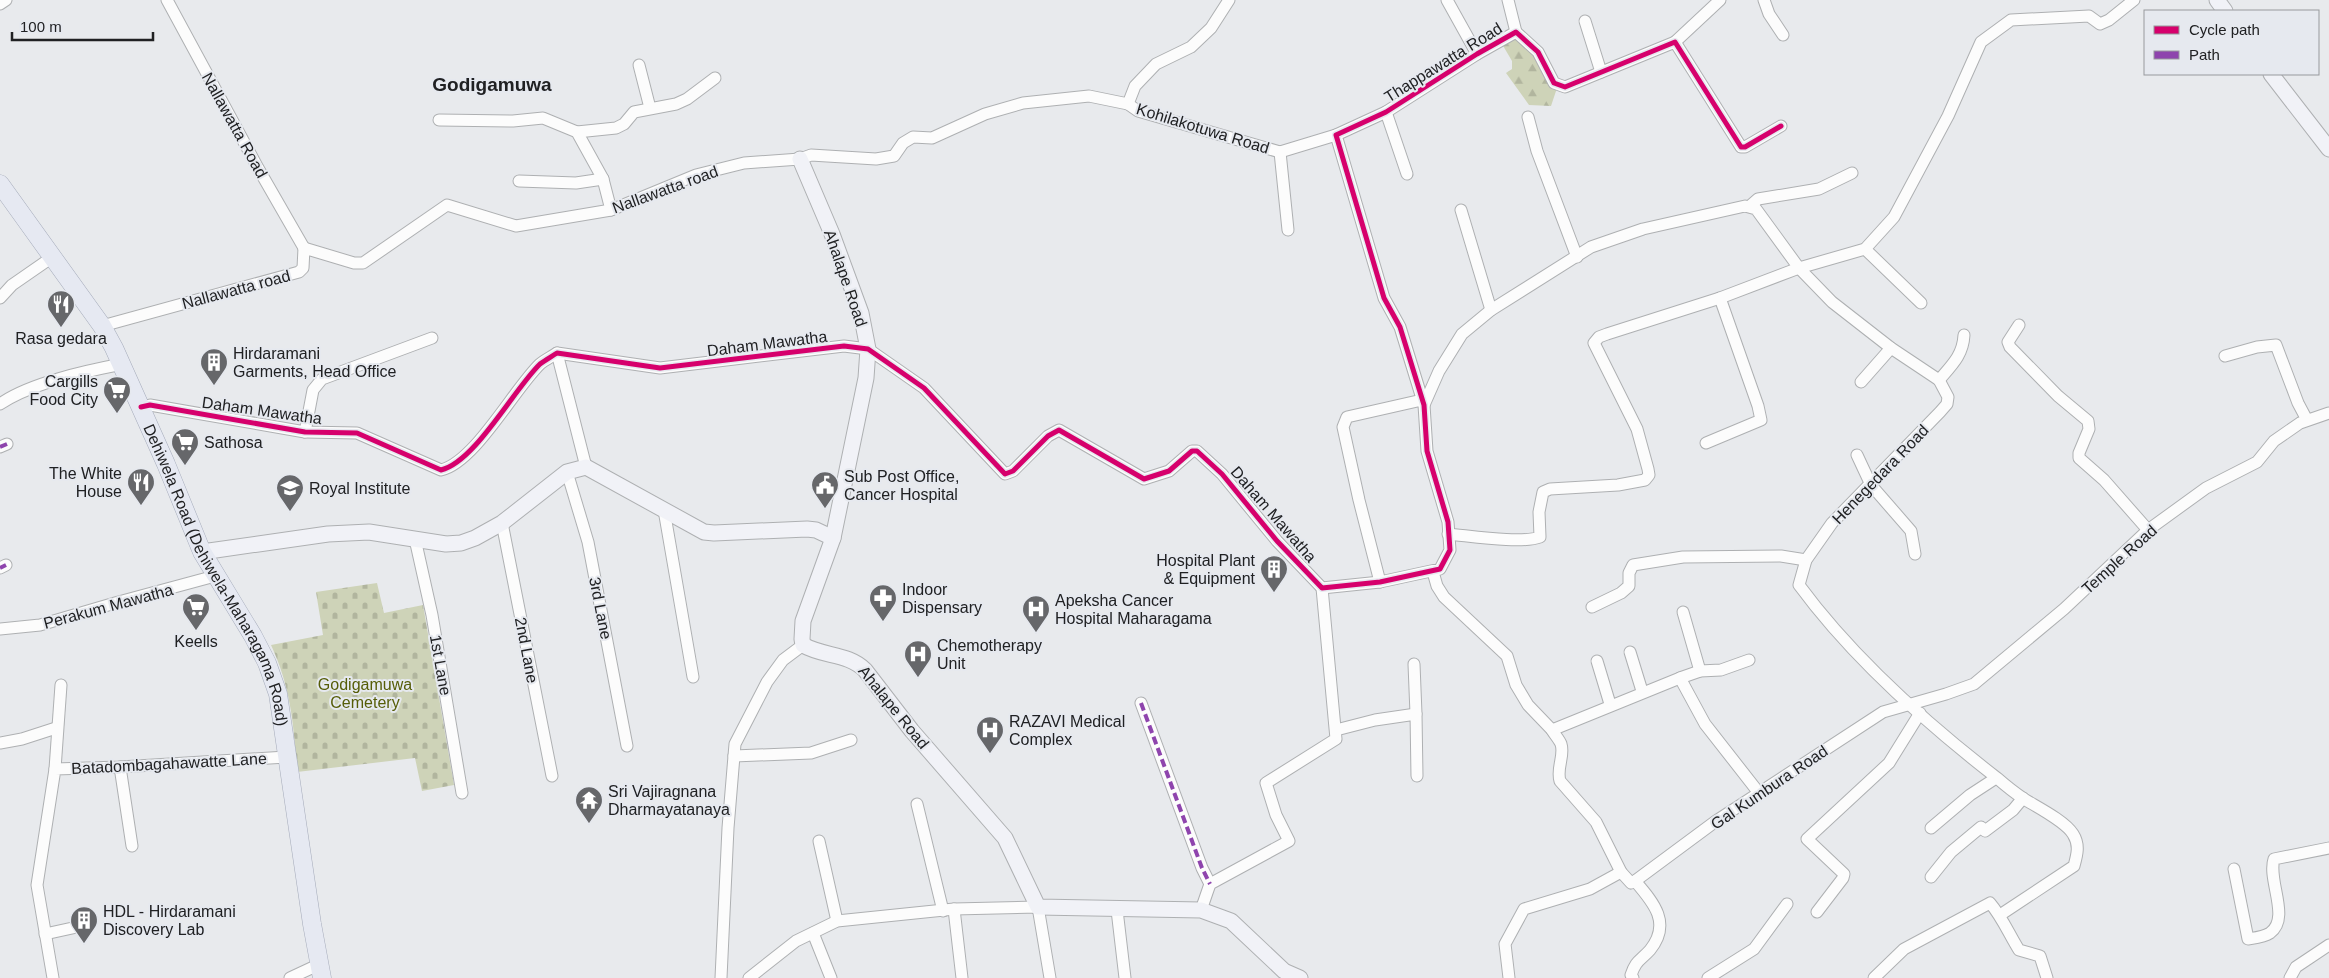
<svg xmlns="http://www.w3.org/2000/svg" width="2329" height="978" font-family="Arial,sans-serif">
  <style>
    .forest { fill: url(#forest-firs) }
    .cemetery { fill: url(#cemetery-stones) }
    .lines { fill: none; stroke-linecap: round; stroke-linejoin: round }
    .street-casing { stroke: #aeb0b2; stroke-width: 13 }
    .secondary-casing { stroke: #aeb0b2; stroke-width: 17 }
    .primary-casing { stroke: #a5abba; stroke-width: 19 }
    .street { stroke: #fcfcfc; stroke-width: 11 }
    .secondary { stroke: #f1f2f7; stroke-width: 15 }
    .primary { stroke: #e6e9f2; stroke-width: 18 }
    .quiet { stroke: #8e44ad; stroke-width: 4; stroke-dasharray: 8 4; stroke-linecap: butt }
    .cycleway-casing { stroke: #e6e9ef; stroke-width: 8 }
    .cycleway { stroke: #d6006c; stroke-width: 5 }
    .labels { text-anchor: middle; stroke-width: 4; stroke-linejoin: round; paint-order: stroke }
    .street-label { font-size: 16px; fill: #202123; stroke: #e6e9ef }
    .poi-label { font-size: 16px; fill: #202123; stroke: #e6e9ef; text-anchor: start }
    .park-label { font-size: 16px; fill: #565d08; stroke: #e6e9ef }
    .quarter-label { font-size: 19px; font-weight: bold; fill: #202123; stroke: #e6e9ef }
  </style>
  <defs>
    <pattern id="forest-firs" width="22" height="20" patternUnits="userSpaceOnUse" patternTransform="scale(1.25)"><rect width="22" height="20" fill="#ced3b8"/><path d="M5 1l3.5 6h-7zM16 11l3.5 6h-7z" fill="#b1b59e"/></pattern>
    <pattern id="cemetery-stones" width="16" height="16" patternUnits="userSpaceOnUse" patternTransform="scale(1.25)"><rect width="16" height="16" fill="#ced3b8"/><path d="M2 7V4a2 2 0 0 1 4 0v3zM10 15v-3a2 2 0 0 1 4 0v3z" fill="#b1b59e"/></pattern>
  </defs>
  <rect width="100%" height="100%" fill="#e8eaed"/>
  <!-- forest -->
  <polygon class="forest" points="1516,38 1537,55 1557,88 1551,106 1529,105 1506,73 1512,69 1512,61 1502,44"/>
  <!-- cemetery -->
  <path class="cemetery" d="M 377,583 L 384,613 L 423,605 L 454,785 L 422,791 L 415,758 L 297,772 C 294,726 291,688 271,645 L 323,635 L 316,592 Z"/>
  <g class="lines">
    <!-- street casing -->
    <g class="street-casing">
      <g id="street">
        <polyline points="167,0 258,168 304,248"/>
        <polyline points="1229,0 1211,28 1191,47 1156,64 1135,86 1128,104 1138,111 1280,152 1336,135"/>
        <polyline points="1447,0 1477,54"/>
        <polyline points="1508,0 1516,32"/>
        <polyline points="1764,0 1769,14 1783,35"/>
        <polyline points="0,4 6,0"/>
        <polyline points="1585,21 1601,72"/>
        <polyline points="1675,42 1720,0"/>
        <polyline points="639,65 650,108"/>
        <polyline points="1386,112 1407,174"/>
        <polyline points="1528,117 1537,151 1577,257"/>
        <polyline points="439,120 513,121 543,118 577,132 603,179 611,210"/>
        <polyline points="577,132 616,128 624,124 634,112 676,104 687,99 715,78"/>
        <polyline points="1280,152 1288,230"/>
        <polyline points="519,181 576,183 603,179"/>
        <polyline points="1750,206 1758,199 1819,189 1852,173"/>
        <polyline points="1461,210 1491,310"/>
        <polyline points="1865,249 1921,303"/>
        <polyline points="0,298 12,285 51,258"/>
        <polyline points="2019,325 2008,342 2010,347 2058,396 2088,421 2089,429 2079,453 2079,458 2104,480 2148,530"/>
        <polyline points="102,326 299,272 303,268 304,248 354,263 363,263 447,205 516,226 611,210 696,175 744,163 800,159 811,155 876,159 894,156 903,143 913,137 932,138 985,114 1023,103 1089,96 1128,104"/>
        <polyline points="557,353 586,467"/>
        <polyline points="2225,356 2257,347 2276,345 2298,403 2307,420"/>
        <path d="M 1939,380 C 1952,365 1963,355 1964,335"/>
        <polyline points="1861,382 1891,348"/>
        <path d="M 0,404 C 30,383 86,371 122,364"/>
        <path d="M 1424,405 L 1439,371 L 1462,334 L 1491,310 L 1591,247 L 1643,229 L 1745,206 L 1756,209 L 1799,268 L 1832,302 L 1891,348 L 1939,380 L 1948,397 L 1947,404 L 1940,412 L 1832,523 L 1806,560 L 1799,585 C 1852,657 1926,723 1997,778 C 2005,785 2015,793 2024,799 C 2037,807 2065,821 2073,834 C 2080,845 2077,855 2074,866 L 2000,915"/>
        <path d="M 141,407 L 150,405 L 305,432 L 357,433 L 441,470 C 475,462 514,389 540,364 C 545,360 551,357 557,353 L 660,368 L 844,346 L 868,349 L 924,388 L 1005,474 L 1013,471 L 1048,436 L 1059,430 L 1144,479 L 1169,471 L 1192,451 L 1197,451 L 1222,474 L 1277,541 L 1322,588 L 1380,582 L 1440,569 L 1450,550 L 1448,522 L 1427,451 L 1424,405 L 1400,327 L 1384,298 L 1336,135 L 1386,112 L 1477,54 L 1516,32 L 1538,52 L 1554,83 L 1565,87 L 1675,42 L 1741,147 L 1745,147 L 1781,126"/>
        <polyline points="305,432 313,390 322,379 432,338"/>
        <polyline points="1706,443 1761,420 1758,406 1720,298"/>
        <polyline points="0,447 7,444"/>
        <polyline points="1857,455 1871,485 1911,531 1915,554"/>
        <polyline points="567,472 588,542 627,746"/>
        <polyline points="664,510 693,677"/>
        <polyline points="502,523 552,776"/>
        <path d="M 1448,534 C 1471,536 1521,544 1540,537 L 1539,512 L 1543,492 L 1550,489 L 1618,485 L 1645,480 L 1649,475 L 1648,469 L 1637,429 L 1594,343 L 1599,337 L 1607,334 L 1720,298 L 1799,268 L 1865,249 L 1894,217 L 1948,116 L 1981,42 L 2011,20 L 2089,16 L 2100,24 L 2109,20 L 2134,0"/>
        <polyline points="415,539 432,615 462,793"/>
        <polyline points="0,568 6,565"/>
        <polyline points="1433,572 1437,586 1444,597 1507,656 1516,685 1528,705 1552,730"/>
        <polyline points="1380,582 1359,500 1343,427 1347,417 1422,400"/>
        <polyline points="1592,607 1621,593 1629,586 1629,573 1633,565 1683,557 1781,556 1806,560"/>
        <polyline points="1683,612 1700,671"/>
        <polyline points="0,629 40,625 115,603 215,576"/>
        <polyline points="1630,652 1642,691"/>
        <polyline points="1597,661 1610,704"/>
        <polyline points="1414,664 1416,714"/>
        <polyline points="1680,678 1705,724 1759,793"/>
        <polyline points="1141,703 1202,868 1210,884"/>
        <polyline points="1336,730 1375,720 1416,714 1417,776"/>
        <polyline points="0,743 22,739 56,728"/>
        <polyline points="734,756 811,753 851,740"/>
        <polyline points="120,767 132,846"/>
        <polyline points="55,769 61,685"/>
        <polyline points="917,804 943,911"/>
        <polyline points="1931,828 1970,795 1996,778"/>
        <polyline points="819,841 837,921"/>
        <path d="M 2234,869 L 2248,939 C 2254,938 2264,937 2270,933 C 2291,918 2267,880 2274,859 L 2329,848"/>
        <polyline points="1931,877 1951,852 1981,827 1985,831 2013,810 2023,798"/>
        <polyline points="1635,881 1716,821 1883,712 1946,694 1974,684 2064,609 2148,530 2206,488 2257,462 2274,441 2300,423 2329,413"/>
        <polyline points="954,909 962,978"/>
        <polyline points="1117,910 1125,978"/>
        <polyline points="1201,910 1210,884 1289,841 1276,815 1266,783 1336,739 1322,588"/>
        <polyline points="1817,912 1843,878 1844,874 1807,839 1889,763 1920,713"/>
        <polyline points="813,933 831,978"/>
        <polyline points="45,934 77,927"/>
        <polyline points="53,978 37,885 55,769 120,767 286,757"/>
        <polyline points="290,978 320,964"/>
        <polyline points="721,978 728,828 735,744 767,682 783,660 803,645"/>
        <polyline points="749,978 796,941 837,921 954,909 1038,907 1050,978"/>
        <polyline points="1509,978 1505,944 1524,909 1590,889 1621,872"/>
        <path d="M 1633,978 L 1631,975 C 1636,960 1640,961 1650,950 C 1672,923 1653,902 1635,881 L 1631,883 L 1621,872 L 1596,822 L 1560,781 C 1556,768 1565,756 1561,744 C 1559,739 1554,734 1552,730 L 1680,678 L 1700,671 L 1721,670 L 1749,660"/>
        <polyline points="1708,978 1754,949 1787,904"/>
        <path d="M 1874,978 L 1904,949 L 1990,903 C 2002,917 2009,934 2019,950 L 2040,956 L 2047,978"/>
        <polyline points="2290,978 2296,967 2329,945"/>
      </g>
    </g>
    <!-- secondary casing -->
    <g class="secondary-casing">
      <g id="secondary">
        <polyline points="2217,0 2225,11"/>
        <polyline points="2271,74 2329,149"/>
        <path d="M 800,159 L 832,234 L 861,313 L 868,349 L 866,378 L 833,538 L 803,621 L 802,639 L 803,645 C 824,657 848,653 865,670 L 912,731 L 1005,838 L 1038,907 L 1201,910 L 1231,921 L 1284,971 L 1300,978"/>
        <polyline points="202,552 328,534 369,532 446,544 461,543 475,538 502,523 567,472 586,467 704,532 714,533 807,529 816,530 833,538"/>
      </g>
    </g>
    <!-- primary casing -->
    <g class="primary-casing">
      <g id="primary">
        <path id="s1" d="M 0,184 L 102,326 L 114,348 L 166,464 L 202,552 L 253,636 L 267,663 L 278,694 L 312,924 L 322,978"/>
      </g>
    </g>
    <!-- street -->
    <use href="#street" class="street"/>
    <!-- secondary -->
    <use href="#secondary" class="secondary"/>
    <!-- primary -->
    <use href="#primary" class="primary"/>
    <!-- quiet -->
    <g class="quiet">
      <polyline points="0,447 7,444"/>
      <polyline points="0,568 6,565"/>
      <polyline points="1141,703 1202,868 1210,884"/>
    </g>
    <!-- cycleway casing -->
    <g class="cycleway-casing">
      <path id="cycleway" d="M 141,407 L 150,405 L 305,432 L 357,433 L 441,470 C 475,462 514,389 540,364 C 545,360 551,357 557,353 L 660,368 L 844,346 L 868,349 L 924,388 L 1005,474 L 1013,471 L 1048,436 L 1059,430 L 1144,479 L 1169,471 L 1192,451 L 1197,451 L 1222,474 L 1277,541 L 1322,588 L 1380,582 L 1440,569 L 1450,550 L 1448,522 L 1427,451 L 1424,405 L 1400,327 L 1384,298 L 1336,135 L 1386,112 L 1477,54 L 1516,32 L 1538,52 L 1554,83 L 1565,87 L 1675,42 L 1741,147 L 1745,147 L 1781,126"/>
    </g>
    <!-- cycleway -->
    <use href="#cycleway" class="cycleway"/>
  </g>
  <!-- icons -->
  <defs>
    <g id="restaurant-pin" transform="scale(1.4375)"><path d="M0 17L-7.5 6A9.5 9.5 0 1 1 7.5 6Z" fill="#66676a" stroke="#e6e9ef"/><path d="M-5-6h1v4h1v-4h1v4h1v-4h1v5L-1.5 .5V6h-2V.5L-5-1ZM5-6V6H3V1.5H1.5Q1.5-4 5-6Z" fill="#fff"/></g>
    <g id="building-pin" transform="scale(1.4375)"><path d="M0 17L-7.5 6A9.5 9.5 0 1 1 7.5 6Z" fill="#66676a" stroke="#e6e9ef"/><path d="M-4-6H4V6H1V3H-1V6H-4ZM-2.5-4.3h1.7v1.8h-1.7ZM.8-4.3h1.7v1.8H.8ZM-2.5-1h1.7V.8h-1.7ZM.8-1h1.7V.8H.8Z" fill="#fff"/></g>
    <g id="supermarket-pin" transform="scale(1.4375)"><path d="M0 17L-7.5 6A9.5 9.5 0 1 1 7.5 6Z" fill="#66676a" stroke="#e6e9ef"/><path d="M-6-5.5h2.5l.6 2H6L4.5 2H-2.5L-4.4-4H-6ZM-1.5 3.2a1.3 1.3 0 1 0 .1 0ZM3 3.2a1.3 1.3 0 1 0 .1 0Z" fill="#fff"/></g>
    <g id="civic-pin" transform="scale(1.4375)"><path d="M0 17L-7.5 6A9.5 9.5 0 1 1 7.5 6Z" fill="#66676a" stroke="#e6e9ef"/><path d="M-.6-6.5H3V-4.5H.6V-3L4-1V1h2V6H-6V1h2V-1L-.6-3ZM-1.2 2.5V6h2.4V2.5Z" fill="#fff"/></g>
    <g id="university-pin" transform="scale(1.4375)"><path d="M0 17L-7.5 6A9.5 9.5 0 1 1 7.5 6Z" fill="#66676a" stroke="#e6e9ef"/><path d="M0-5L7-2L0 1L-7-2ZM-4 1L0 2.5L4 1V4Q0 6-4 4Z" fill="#fff"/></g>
    <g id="pharmacy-pin" transform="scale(1.4375)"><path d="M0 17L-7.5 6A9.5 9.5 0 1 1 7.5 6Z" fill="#66676a" stroke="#e6e9ef"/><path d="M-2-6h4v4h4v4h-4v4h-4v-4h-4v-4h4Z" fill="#fff"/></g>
    <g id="hospital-pin" transform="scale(1.4375)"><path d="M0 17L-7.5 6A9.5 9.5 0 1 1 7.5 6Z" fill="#66676a" stroke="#e6e9ef"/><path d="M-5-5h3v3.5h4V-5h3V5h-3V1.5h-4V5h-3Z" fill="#fff"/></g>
    <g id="temple-pin" transform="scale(1.4375)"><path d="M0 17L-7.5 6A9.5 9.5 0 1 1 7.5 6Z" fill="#66676a" stroke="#e6e9ef"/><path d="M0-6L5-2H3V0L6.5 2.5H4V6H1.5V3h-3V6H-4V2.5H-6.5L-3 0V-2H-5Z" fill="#fff"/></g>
  </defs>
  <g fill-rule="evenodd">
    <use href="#restaurant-pin" x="61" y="304"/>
    <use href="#building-pin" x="214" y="362"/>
    <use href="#supermarket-pin" x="117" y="390"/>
    <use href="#supermarket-pin" x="185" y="442"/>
    <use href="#restaurant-pin" x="141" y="482"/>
    <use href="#civic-pin" x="825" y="485"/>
    <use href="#university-pin" x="290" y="488"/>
    <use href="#building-pin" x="1274" y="569"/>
    <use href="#pharmacy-pin" x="883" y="598"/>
    <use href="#supermarket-pin" x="196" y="607"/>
    <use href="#hospital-pin" x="1036" y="609"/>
    <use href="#hospital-pin" x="918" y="654"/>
    <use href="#hospital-pin" x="990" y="730"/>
    <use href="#temple-pin" x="589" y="800"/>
    <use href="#building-pin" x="84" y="920"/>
  </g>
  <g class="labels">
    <!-- street labels -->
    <g class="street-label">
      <text transform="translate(1443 62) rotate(-32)" y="6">Thappawatta Road</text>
      <text transform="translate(235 125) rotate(61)" y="6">Nallawatta Road</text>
      <text transform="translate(1203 128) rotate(17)" y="6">Kohilakotuwa Road</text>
      <text transform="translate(665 189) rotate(-20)" y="6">Nallawatta road</text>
      <text transform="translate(846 278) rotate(71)" y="6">Ahalape Road</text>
      <text transform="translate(236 289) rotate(-15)" y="6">Nallawatta road</text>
      <text transform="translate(767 343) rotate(-7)" y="6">Daham Mawatha</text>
      <text transform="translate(262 410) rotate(8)" y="6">Daham Mawatha</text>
      <text transform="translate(1880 474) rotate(-46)" y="6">Henegedara Road</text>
      <text transform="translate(1274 514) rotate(49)" y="6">Daham Mawatha</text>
      <text transform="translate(2119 559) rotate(-42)" y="6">Temple Road</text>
      <text dy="6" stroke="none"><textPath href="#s1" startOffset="450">Dehiwela Road (Dehiwela-Maharagama Road)</textPath></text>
      <text transform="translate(108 606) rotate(-15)" y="6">Perakum Mawatha</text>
      <text transform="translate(601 608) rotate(79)" y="6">3rd Lane</text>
      <text transform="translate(527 650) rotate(79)" y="6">2nd Lane</text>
      <text transform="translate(441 665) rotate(80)" y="6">1st Lane</text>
      <text transform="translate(894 707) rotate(51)" y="6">Ahalape Road</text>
      <text transform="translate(169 763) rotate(-3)" y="6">Batadombagahawatte Lane</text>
      <text transform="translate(1769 787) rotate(-34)" y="6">Gal Kumbura Road</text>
    </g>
    <!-- poi labels -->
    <g class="poi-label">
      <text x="61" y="344" text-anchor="middle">Rasa gedara</text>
      <text x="233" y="359">Hirdaramani<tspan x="233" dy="18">Garments, Head Office</tspan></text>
      <text x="98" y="387" text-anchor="end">Cargills<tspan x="98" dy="18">Food City</tspan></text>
      <text x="204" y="448">Sathosa</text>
      <text x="122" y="479" text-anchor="end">The White<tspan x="122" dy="18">House</tspan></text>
      <text x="844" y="482">Sub Post Office,<tspan x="844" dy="18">Cancer Hospital</tspan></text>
      <text x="309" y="494">Royal Institute</text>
      <text x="1255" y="566" text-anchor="end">Hospital Plant<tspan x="1255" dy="18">&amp; Equipment</tspan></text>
      <text x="902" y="595">Indoor<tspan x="902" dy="18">Dispensary</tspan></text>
      <text x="1055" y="606">Apeksha Cancer<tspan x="1055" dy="18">Hospital Maharagama</tspan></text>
      <text x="196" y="647" text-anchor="middle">Keells</text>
      <text x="937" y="651">Chemotherapy<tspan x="937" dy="18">Unit</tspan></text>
      <text x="1009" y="727">RAZAVI Medical<tspan x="1009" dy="18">Complex</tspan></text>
      <text x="608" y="797">Sri Vajiragnana<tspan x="608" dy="18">Dharmayatanaya</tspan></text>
      <text x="103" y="917">HDL - Hirdaramani<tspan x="103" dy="18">Discovery Lab</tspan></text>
    </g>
    <!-- park labels -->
    <g class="park-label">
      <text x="365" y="690">Godigamuwa<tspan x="365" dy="18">Cemetery</tspan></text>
    </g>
    <!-- quarter labels -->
    <g class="quarter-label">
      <text x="492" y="91">Godigamuwa</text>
    </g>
  </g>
  <!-- legend -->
  <rect x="2144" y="10" width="175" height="65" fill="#e6e9ef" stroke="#97999d"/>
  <rect x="2154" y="26" width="25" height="8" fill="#d6006c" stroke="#97999d"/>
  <text x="2189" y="35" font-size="15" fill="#202123">Cycle path</text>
  <rect x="2154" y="51" width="25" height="8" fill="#8e44ad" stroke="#97999d"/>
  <text x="2189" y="60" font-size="15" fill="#202123">Path</text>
  <!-- scale -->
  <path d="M12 32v8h141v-8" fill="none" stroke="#202123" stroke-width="2.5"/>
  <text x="20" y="32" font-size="15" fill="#202123" stroke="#e6e9ef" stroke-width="4" paint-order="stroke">100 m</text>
</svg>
